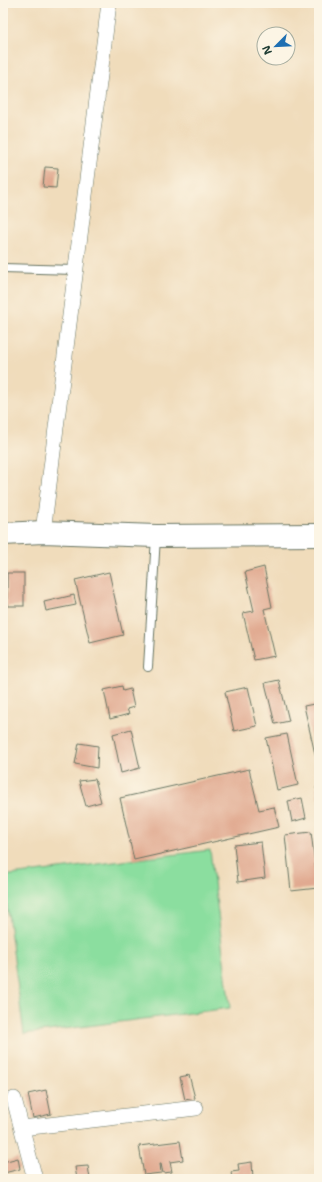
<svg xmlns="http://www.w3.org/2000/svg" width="322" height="1182" font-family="'Shantell Sans',sans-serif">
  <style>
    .green { fill: #8bde9f; stroke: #558e6a }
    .building { fill: #e1aa91 }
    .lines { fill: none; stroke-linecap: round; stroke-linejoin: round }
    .service-casing { stroke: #687563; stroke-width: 10 }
    .minor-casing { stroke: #687563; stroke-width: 16 }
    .primary-casing { stroke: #687563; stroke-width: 24 }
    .service { stroke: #fff; stroke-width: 8 }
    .minor { stroke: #fff; stroke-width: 15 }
    .primary { stroke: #fff; stroke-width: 22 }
  </style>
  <rect width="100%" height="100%" fill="#fcf5e5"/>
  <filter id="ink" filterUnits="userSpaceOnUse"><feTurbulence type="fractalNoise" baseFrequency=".025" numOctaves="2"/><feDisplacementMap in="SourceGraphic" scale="8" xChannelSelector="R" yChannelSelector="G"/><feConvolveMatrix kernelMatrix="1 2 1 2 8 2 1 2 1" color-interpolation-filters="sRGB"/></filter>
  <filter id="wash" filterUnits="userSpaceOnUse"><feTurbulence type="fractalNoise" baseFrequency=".012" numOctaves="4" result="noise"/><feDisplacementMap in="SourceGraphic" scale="16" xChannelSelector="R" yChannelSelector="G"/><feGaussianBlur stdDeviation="0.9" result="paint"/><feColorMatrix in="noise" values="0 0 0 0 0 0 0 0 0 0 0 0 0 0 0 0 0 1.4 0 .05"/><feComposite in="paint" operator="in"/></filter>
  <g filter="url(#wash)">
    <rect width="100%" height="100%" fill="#f0dcbb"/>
    <!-- green -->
    <polygon class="green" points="210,850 230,1008 24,1034 3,876"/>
    <g id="blocks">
      <!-- building -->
      <g class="building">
        <polygon points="45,167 58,168 56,188 43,187"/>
        <polygon points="264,567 272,607 264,609 275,656 254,660 243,613 254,611 245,572"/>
        <polygon points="109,572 123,635 90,643 75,580"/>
        <rect x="7" y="573" width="17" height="33"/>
        <polygon points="74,595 76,605 46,611 44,602"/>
        <rect x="3" y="601" width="3" height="9"/>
        <polygon points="279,680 289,721 275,724 265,683"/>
        <polygon points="122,686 123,691 130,689 134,707 127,709 129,714 110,719 104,690"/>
        <polygon points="248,687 257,726 234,731 225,692"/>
        <polygon points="319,703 319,766 318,767 304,706"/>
        <polygon points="131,729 140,768 121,773 113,734"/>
        <polygon points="287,734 298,785 277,790 266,738"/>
        <polygon points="79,743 98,746 97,768 75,764"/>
        <polygon points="249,769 259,810 274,807 279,827 134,860 120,798"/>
        <polygon points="95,779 101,802 86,806 79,781"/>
        <polygon points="316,787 319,787 319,800 318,800"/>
        <polygon points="302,798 306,818 292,822 288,801"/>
        <polygon points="311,832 318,888 291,891 285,835"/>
        <polygon points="261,842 265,878 238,882 234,845"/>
        <polygon points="189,1075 195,1098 185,1100 180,1077"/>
        <polygon points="46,1090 51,1114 33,1118 28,1094"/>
        <polygon points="180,1141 183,1160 170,1162 172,1172 163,1173 161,1164 160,1164 161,1173 144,1175 139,1146"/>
        <polygon points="18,1158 20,1169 4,1173 3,1162"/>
        <polygon points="252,1162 253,1179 232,1179 231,1172 239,1171 238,1164"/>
        <polygon points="88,1166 90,1179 77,1179 75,1167"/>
      </g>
    </g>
  </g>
  <g filter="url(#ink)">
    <use href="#blocks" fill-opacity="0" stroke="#687563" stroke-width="1"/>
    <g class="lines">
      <!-- service casing -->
      <g class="service-casing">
        <g id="service">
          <polyline points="3,268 75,270"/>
          <polyline points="148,667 156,537"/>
        </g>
      </g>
      <!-- minor casing -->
      <g class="minor-casing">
        <g id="minor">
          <polyline points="43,532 109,3"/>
          <polyline points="14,1099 35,1179"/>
          <polyline points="22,1128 196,1108"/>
        </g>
      </g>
      <!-- primary casing -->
      <g class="primary-casing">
        <polyline id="primary" points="3,534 43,532 156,536 319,535"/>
      </g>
      <!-- service -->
      <use href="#service" class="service"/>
      <!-- minor -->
      <use href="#minor" class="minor"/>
      <!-- primary -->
      <use href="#primary" class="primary"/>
    </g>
  </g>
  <!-- margin -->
  <rect width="322" height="1182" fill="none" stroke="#fcf5e5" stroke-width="16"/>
  <!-- north arrow -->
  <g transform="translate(276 46) rotate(246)"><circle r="19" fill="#fcf5e5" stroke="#a4ab9e"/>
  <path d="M0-3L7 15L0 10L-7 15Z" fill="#1f6fb2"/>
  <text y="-6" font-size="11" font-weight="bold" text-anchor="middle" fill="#1f3d34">N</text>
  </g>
</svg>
